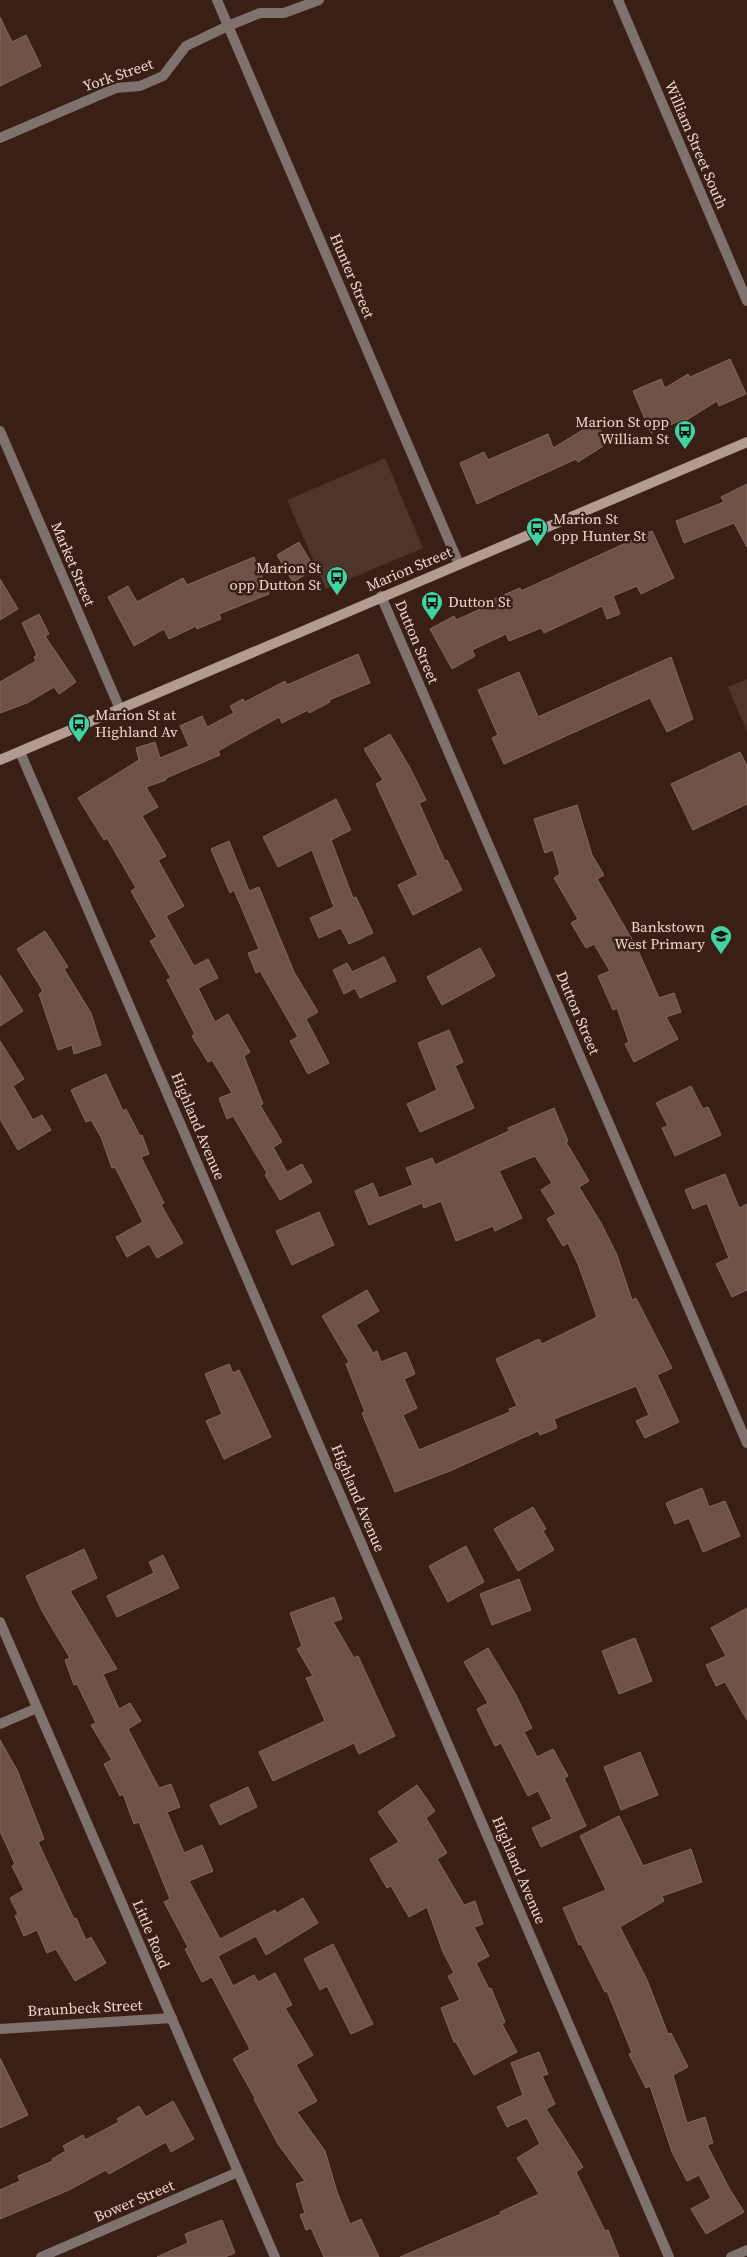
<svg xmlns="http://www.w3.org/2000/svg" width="747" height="2257" font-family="'Source Serif 4',serif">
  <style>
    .green { fill: #4e352c }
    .building { fill: #6f5247; stroke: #86685c }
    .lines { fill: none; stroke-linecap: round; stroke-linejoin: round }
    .minor { stroke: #7f716c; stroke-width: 10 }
    .secondary { stroke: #b29b92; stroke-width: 10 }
    .labels { text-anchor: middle; stroke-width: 5; stroke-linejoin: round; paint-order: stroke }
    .street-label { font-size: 15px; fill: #e9d7d0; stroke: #391f16 }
    .poi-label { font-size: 15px; fill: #e9d7d0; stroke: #391f16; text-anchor: end }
  </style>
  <rect width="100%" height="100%" fill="#391f16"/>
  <!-- green -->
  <g class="green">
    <polygon points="385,458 423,548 326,589 287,500"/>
    <polygon points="747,679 747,732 728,687"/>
  </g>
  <!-- building -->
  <g class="building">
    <polygon points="0,17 12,42 26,35 41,66 0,86"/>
    <polygon points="730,359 746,394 719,406 717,401 685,421 684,419 651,433 633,391 661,379 665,388 688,374 690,377"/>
    <polygon points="596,422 608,443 578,462 576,459 477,504 460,463 484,452 488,460 548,434 553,448"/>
    <polygon points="747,484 747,547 734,523 684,543 676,521 724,502 721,497"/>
    <polygon points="652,531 674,578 641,594 637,586 613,596 620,614 607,619 602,606 544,633 541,628 509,641 506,634 472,650 475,656 452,669 430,629 454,616 456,620 494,603 492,600 520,588 521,591"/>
    <polygon points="299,542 315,569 293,582 277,555"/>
    <polygon points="254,557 269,594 219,614 221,619 197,629 196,626 169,639 164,629 134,646 108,597 128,586 137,602 183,578 187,585"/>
    <polygon points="0,579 18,609 0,620"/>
    <polygon points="39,614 49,634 45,636 76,682 59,694 54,687 27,703 0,713 0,682 36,661 34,657 37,655 22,623"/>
    <polygon points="358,654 370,683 329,700 330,702 309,713 308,710 282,723 279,717 218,751 220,755 166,778 166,780 146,787 158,807 142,816 166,856 158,860 184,906 166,916 194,966 208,959 218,978 198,988 215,1022 228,1014 250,1052 244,1056 263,1104 260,1105 282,1142 273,1147 287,1172 302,1164 312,1182 280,1200 265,1175 267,1173 233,1116 227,1119 219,1098 232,1093 212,1060 208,1062 192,1036 195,1034 167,980 171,978 150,941 157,937 131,891 136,888 107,838 104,840 78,798 139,760 136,748 155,742 160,758 189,746 180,726 202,716 207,727 234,713 230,706 243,699 245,702 285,681 287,685"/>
    <polygon points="671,657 693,719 667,732 650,698 504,764 492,738 498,735 478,690 519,672 538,717"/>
    <polygon points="390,734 410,768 426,800 419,803 445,861 447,860 462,890 413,915 398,885 418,875 376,784 383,780 364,749"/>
    <polygon points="740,752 747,766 747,804 693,830 671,784"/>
    <polygon points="336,799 351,830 331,840 353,898 356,897 373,933 349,944 341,928 319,938 310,918 334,907 312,850 278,867 263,837"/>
    <polygon points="577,805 592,855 604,875 597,879 637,948 659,998 674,993 681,1012 666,1017 678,1039 634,1062 625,1044 629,1042 617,1008 613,1010 598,976 610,971 594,944 586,948 571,923 578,919 554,878 560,874 553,850 545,853 534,819"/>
    <polygon points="229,841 249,891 259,887 294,972 318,1012 306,1019 329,1063 308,1074 290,1041 298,1037 260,971 256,973 248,953 259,949 234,890 230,893 211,849"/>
    <polygon points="45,931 68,967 64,969 91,1013 101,1045 74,1054 72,1045 58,1050 39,994 43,991 17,949"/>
    <polygon points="480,948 495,976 442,1005 427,977"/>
    <polygon points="384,957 396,981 360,998 355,988 344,994 333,970 347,963 352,972"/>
    <polygon points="0,975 23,1011 0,1026"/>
    <polygon points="449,1030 463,1062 455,1066 474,1108 420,1132 407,1104 437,1090 418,1043"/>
    <polygon points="0,1041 24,1079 13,1086 33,1120 42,1115 51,1130 18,1150 0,1119"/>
    <polygon points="106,1074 123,1111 126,1109 140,1136 142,1135 149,1154 141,1157 164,1203 161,1205 183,1243 157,1258 149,1244 127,1257 116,1237 143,1222 115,1167 112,1168 101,1137 91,1120 86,1122 71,1090"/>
    <polygon points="691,1086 703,1109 708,1107 721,1135 675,1156 662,1128 668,1126 656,1103"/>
    <polygon points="554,1108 568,1141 566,1142 589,1181 579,1187 601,1223 617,1255 632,1300 636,1298 672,1368 657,1375 679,1422 645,1438 636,1421 649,1415 636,1386 554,1419 557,1428 540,1435 538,1431 450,1471 395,1492 362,1413 365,1412 346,1364 349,1362 322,1316 367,1290 379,1311 356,1325 373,1353 377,1351 381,1362 406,1352 415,1374 404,1379 417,1408 403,1415 419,1450 510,1412 509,1409 517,1406 496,1359 539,1339 542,1344 597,1317 578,1264 568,1243 563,1246 547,1219 556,1214 541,1190 552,1183 535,1156 499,1171 522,1218 495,1231 493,1226 456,1241 441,1201 424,1208 422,1203 369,1225 355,1191 373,1183 379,1198 413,1185 406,1168 432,1158 435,1165 509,1131 508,1128"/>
    <polygon points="725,1174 739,1208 747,1204 747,1290 732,1297 716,1264 729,1258 707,1203 693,1209 685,1190"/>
    <polygon points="319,1212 334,1245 292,1265 276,1231"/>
    <polygon points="229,1364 233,1373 239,1370 271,1437 224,1459 206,1421 222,1414 205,1374"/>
    <polygon points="702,1488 709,1507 725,1501 740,1536 703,1552 689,1518 675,1524 666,1503"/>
    <polygon points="533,1507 546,1529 543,1531 554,1550 518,1571 494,1529"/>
    <polygon points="466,1546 484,1582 448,1602 429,1566"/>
    <polygon points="84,1549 97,1578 70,1591 117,1669 103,1674 119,1709 130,1703 141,1721 128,1729 159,1788 171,1784 180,1807 167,1812 184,1853 202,1845 213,1871 189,1881 220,1939 275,1910 277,1913 303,1898 318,1923 266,1955 256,1936 218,1956 233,1986 254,1975 258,1982 275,1973 292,2005 285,2008 313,2055 296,2065 317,2101 297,2112 325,2151 337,2192 350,2224 361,2219 379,2257 324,2257 311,2228 306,2230 300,2215 305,2213 296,2184 305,2181 278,2144 254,2099 255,2098 233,2059 250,2049 212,1977 202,1982 185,1949 188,1947 164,1902 170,1899 139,1822 134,1824 123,1794 120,1796 104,1764 112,1760 91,1725 96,1723 77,1684 74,1685 65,1660 70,1658 42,1611 26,1576"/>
    <polygon points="163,1555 179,1588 117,1617 107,1596 154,1573 149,1562"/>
    <polygon points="519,1579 531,1610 492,1625 480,1594"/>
    <polygon points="334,1597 342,1619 333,1622 354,1658 358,1656 395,1736 359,1754 354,1743 273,1781 259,1752 325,1721 306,1678 313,1676 297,1649 302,1646 290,1613"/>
    <polygon points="747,1608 747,1720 725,1682 716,1686 706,1665 726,1656 711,1628"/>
    <polygon points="635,1638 652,1681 619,1694 602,1651"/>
    <polygon points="488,1648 516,1695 532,1728 524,1732 537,1757 553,1749 568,1776 564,1778 586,1826 541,1847 532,1828 552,1819 538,1791 528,1796 501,1743 495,1746 477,1709 488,1703 464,1662"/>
    <polygon points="0,1740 17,1770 44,1839 38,1842 74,1919 76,1918 86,1940 91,1937 106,1963 75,1981 56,1949 47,1953 37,1930 24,1936 15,1916 18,1914 10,1898 24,1890 12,1866 15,1864 0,1831"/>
    <polygon points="640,1752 658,1795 621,1810 604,1767"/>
    <polygon points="417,1785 435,1811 426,1818 447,1853 437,1859 464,1905 475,1901 483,1924 474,1927 489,1956 476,1963 489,1989 491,1988 505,2022 502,2024 517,2052 474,2075 456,2042 454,2042 441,2008 460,2000 448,1976 454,1973 443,1952 427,1907 409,1917 391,1886 387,1888 370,1859 399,1842 378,1812"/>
    <polygon points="248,1787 257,1807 220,1825 210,1805"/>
    <polygon points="619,1816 643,1866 691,1849 702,1882 662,1896 664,1901 620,1927 647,1980 668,2034 671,2033 688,2067 673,2075 687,2123 705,2117 713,2143 707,2145 729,2188 744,2212 706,2234 691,2209 711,2198 699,2175 687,2181 672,2152 650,2086 646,2088 629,2054 632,2053 607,1991 605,1992 581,1944 579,1945 563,1908 606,1890 580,1836"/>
    <polygon points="333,1944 373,2024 351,2034 327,1986 320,1990 304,1959"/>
    <polygon points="539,2052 548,2074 542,2076 555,2104 546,2109 583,2167 576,2172 605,2231 608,2230 619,2257 400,2257 501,2214 500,2212 539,2194 517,2158 540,2144 527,2118 507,2127 497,2107 523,2095 511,2063"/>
    <polygon points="0,2058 28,2115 0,2128"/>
    <polygon points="173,2101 194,2139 171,2152 166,2142 109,2174 106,2170 69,2190 0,2219 0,2190 20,2181 18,2176 53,2161 52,2159 66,2151 63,2146 83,2135 85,2140 119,2122 117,2119 139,2106 146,2117"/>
    <polygon points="222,2220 235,2253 225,2257 157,2257 188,2243 185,2234"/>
  </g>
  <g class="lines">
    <!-- minor -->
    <g class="minor">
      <polyline points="217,0 459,564"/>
      <polyline points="618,0 747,301"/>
      <polyline points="0,138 116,88 140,86 163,76 186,46 228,26 260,13 284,13 319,0"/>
      <polyline points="0,431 120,709"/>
      <polyline points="381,596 747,1443"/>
      <polyline points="20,752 669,2257"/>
      <polyline points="0,1622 275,2257"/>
      <polyline points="0,1724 37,1708"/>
      <polyline points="0,2029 172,2018"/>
      <polyline points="41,2257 238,2172"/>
      <polyline points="731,2257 747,2250"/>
    </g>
    <!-- secondary -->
    <polyline class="secondary" points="0,760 747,442"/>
  </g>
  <!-- icons -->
  <defs>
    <g id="bus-pin" transform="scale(1.125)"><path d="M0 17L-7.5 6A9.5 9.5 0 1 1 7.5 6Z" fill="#40d4a2" stroke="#391f16"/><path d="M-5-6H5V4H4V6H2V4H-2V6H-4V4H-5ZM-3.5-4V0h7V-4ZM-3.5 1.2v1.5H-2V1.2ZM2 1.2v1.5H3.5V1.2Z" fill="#111"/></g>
    <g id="school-pin" transform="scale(1.125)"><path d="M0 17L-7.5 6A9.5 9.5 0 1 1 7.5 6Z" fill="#40d4a2" stroke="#391f16"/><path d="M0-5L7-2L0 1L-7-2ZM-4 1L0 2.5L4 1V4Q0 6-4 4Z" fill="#111"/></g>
  </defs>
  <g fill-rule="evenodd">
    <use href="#bus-pin" x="685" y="431"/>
    <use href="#bus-pin" x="537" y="528"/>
    <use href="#bus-pin" x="337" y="577"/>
    <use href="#bus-pin" x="432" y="602"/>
    <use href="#bus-pin" x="79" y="724"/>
    <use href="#school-pin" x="721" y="936"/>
  </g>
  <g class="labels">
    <!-- street labels -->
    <g class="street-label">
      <text transform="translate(118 75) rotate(-19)" y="5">York Street</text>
      <text transform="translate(696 145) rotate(67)" y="5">William Street South</text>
      <text transform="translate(352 276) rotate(67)" y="5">Hunter Street</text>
      <text transform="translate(73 564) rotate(67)" y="5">Market Street</text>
      <text transform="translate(409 569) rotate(-23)" y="5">Marion Street</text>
      <text transform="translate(417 642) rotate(67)" y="5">Dutton Street</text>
      <text transform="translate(578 1013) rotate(67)" y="5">Dutton Street</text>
      <text transform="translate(198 1126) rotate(67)" y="5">Highland Avenue</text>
      <text transform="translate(358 1498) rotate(67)" y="5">Highland Avenue</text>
      <text transform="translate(519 1870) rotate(67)" y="5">Highland Avenue</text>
      <text transform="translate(151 1934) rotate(67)" y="5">Little Road</text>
      <text transform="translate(85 2008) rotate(-3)" y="5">Braunbeck Street</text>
      <text transform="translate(134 2201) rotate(-23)" y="5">Bower Street</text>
    </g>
    <!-- poi labels -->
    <g class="poi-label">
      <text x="669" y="427">Marion St opp<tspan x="669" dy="17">William St</tspan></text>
      <text x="553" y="524" text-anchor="start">Marion St<tspan x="553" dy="17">opp Hunter St</tspan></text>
      <text x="321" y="573">Marion St<tspan x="321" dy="17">opp Dutton St</tspan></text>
      <text x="448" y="607" text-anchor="start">Dutton St</text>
      <text x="95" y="720" text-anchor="start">Marion St at<tspan x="95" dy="17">Highland Av</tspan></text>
      <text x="705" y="932">Bankstown<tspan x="705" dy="17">West Primary</tspan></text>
    </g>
  </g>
</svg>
